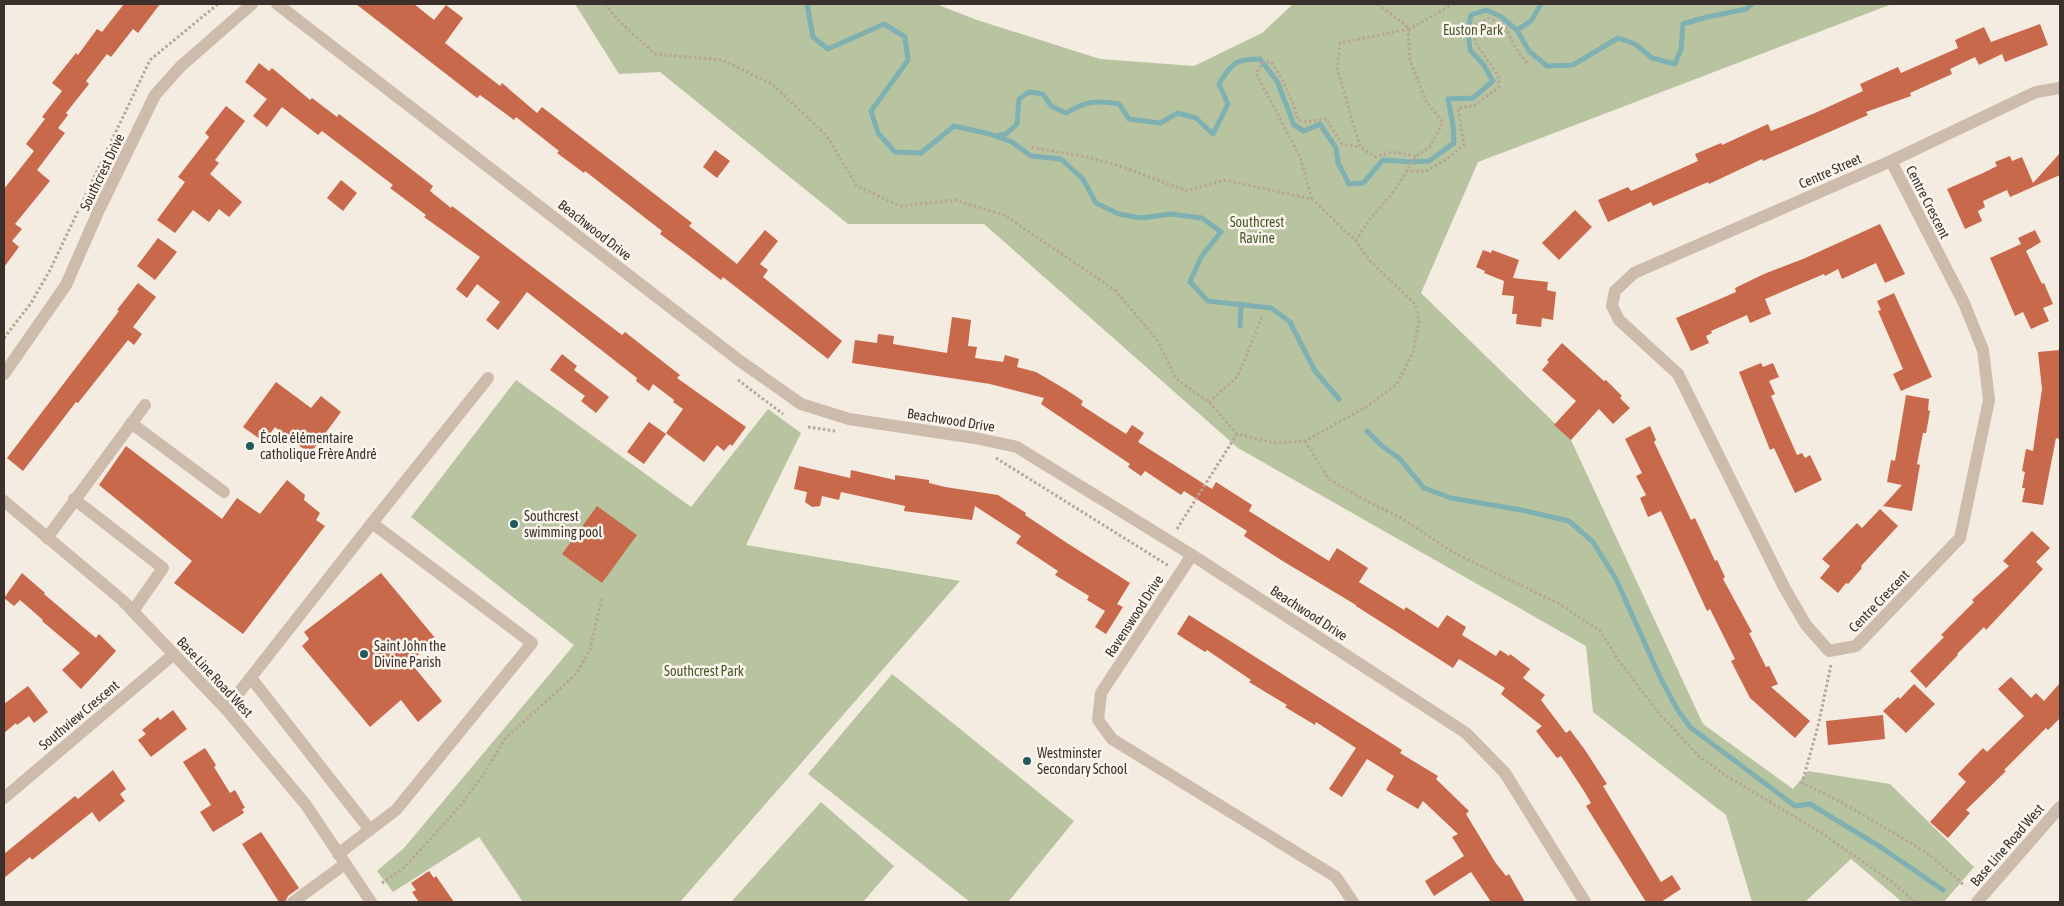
<svg xmlns="http://www.w3.org/2000/svg" width="2064" height="906" font-family="'Asap Condensed',sans-serif">
  <style>
    .green { fill: #b8c4a0 }
    .lines { fill: none; stroke-linecap: round; stroke-linejoin: round }
    .stream { stroke: #7fb0b2; stroke-width: 5 }
    .building { fill: #c8694b }
    .path { stroke: #b9a596; stroke-width: 3; stroke-dasharray: 2.5 2.5; stroke-linecap: butt }
    .minor { stroke: #cdbbac; stroke-width: 12 }
    .poi-dot { fill: #1f5a5e; stroke: #fbf5ee; stroke-width: 2 }
    .labels { text-anchor: middle; stroke-width: 5; stroke-linejoin: round; paint-order: stroke }
    .park-label { font-size: 14px; fill: #4a5a2e; stroke: #fbf5ee }
    .street-label { font-size: 14px; fill: #3b302b; stroke: #fbf5ee }
    .poi-label { font-size: 14px; fill: #3b302b; stroke: #fbf5ee; text-anchor: start }
  </style>
  <rect width="100%" height="100%" fill="#f4ebe1"/>
  <!-- green -->
  <g class="green">
    <polygon points="575,4 936,4 977,20 1100,59 1194,66 1262,33 1293,4 1892,4 1478,162 1421,293 1570,438 1703,724 1793,789 1808,771 1890,784 1974,867 1944,902 1902,902 1851,859 1805,902 1752,902 1726,815 1593,712 1586,646 1238,448 984,224 848,224 660,72 619,74"/>
    <polygon points="516,380 691,507 768,409 801,433 746,545 960,581 680,902 523,902 479,837 393,892 377,871 404,848 574,645 411,517"/>
    <polygon points="892,674 1074,821 1008,902 970,902 808,774"/>
    <polygon points="821,802 894,866 863,902 731,902"/>
  </g>
  <g class="lines">
    <!-- stream -->
    <g class="stream">
      <polyline points="807,4 813,37 828,49 884,24 905,37 908,60 871,111 878,133 895,152 921,153 954,126 990,134 1012,142 1031,156 1061,159 1083,179 1096,203 1119,214 1141,218 1171,214 1202,218 1221,232 1201,257 1190,282 1208,301 1271,308 1290,322 1315,371 1339,399"/>
      <polyline points="1517,30 1531,21 1541,4"/>
      <path d="M 995,136 L 1006,134 L 1017,124 L 1019,99 L 1029,92 L 1043,94 L 1051,106 L 1066,113 C 1086,101 1096,100 1119,104 L 1129,119 L 1160,123 L 1178,113 L 1196,118 L 1213,134 L 1228,104 L 1219,84 C 1232,63 1235,59 1260,59 L 1277,81 L 1294,125 L 1304,131 L 1320,124 L 1336,148 L 1338,163 L 1349,184 L 1363,183 L 1383,160 L 1411,162 L 1429,161 L 1454,143 L 1453,125 L 1448,99 L 1473,98 L 1493,81 L 1483,64 L 1470,50 L 1468,31 L 1471,15 L 1486,10 L 1500,16 L 1517,30 L 1529,51 L 1547,66 L 1573,65 L 1618,38 L 1635,44 L 1652,58 L 1675,64 L 1681,49 L 1683,24 L 1707,17 L 1746,9 L 1752,4"/>
      <polyline points="1240,326 1241,304"/>
      <polyline points="1367,431 1382,446 1399,458 1424,488 1451,498 1521,510 1569,521 1593,542 1616,579 1660,677 1677,709 1690,727 1795,806 1810,804 1882,848 1943,890"/>
    </g>
  </g>
  <!-- building -->
  <g class="building">
    <polygon points="124,4 160,4 138,33 133,29 111,57 107,54 86,81 89,84 66,113 68,115 58,128 65,133 37,170 50,181 15,224 22,229 12,241 19,247 4,267 4,189 34,151 26,144 45,119 42,117 62,91 52,83 76,53 78,55 97,29 102,32"/>
    <polygon points="356,4 414,4 434,20 446,5 463,18 445,43 500,86 502,83 537,113 542,107 692,223 689,226 737,264 765,230 778,241 760,264 768,270 763,277 842,341 828,359 723,277 721,280 687,254 660,234 662,231 585,171 584,173 557,153 559,151 516,117 514,120 480,95 477,98"/>
    <polygon points="2040,24 2048,45 2005,62 2002,54 1979,65 1975,57 1950,69 1952,74 1910,93 1911,96 1866,112 1868,115 1763,161 1762,159 1709,184 1708,182 1653,206 1651,202 1608,222 1598,200 1628,187 1631,191 1698,161 1695,154 1721,143 1722,145 1768,124 1771,131 1815,113 1863,91 1860,84 1898,67 1901,73 1958,48 1955,40 1984,27 1991,42"/>
    <polygon points="259,63 269,71 272,68 310,100 312,98 337,117 339,114 376,142 433,186 430,191 451,208 452,206 622,335 625,332 680,375 677,378 746,427 732,446 730,444 724,451 717,445 704,462 666,433 683,409 673,402 674,400 653,384 649,391 636,381 637,378 527,292 498,330 486,320 500,302 477,284 467,298 456,289 480,257 424,217 426,215 390,188 393,185 322,131 318,135 282,107 267,127 253,116 267,99 245,82"/>
    <polygon points="226,106 245,121 215,160 219,163 210,174 242,202 229,217 219,209 209,222 193,210 175,233 157,220 185,182 178,177 209,137 205,133"/>
    <polygon points="715,150 730,161 717,178 703,167"/>
    <polygon points="2060,153 2060,175 2010,197 2007,190 1983,201 1985,207 1978,211 1982,221 1965,229 1947,189 1983,173 1997,166 1995,162 2010,156 2012,161 2022,157 2033,183"/>
    <polygon points="341,180 357,193 343,211 327,198"/>
    <polygon points="1575,210 1592,227 1559,260 1542,243"/>
    <polygon points="1880,224 1905,274 1885,283 1876,263 1842,279 1838,269 1825,276 1824,274 1765,299 1771,314 1750,323 1747,315 1711,331 1712,333 1706,336 1709,343 1691,351 1676,318 1736,292 1735,288 1764,274 1803,259"/>
    <polygon points="2035,230 2041,242 2026,251 2042,284 2044,283 2053,304 2043,308 2049,321 2031,329 2023,312 2015,316 1990,258 2021,244 2018,238"/>
    <polygon points="158,238 177,252 155,280 137,266"/>
    <polygon points="1483,250 1491,253 1492,250 1519,260 1513,278 1548,282 1547,290 1556,292 1553,320 1542,318 1541,327 1516,324 1517,314 1512,314 1514,296 1502,295 1504,281 1484,273 1485,271 1476,267"/>
    <polygon points="138,283 156,297 133,327 142,334 134,345 128,340 78,403 76,402 23,471 7,458 119,311 117,310"/>
    <polygon points="1894,293 1932,377 1901,391 1893,374 1903,369 1878,311 1881,310 1877,301"/>
    <polygon points="952,317 971,320 968,346 977,347 975,358 1003,362 1005,355 1019,359 1017,367 1036,372 1065,389 1083,401 1081,405 1126,434 1132,425 1144,433 1138,442 1212,489 1216,482 1252,505 1249,511 1329,561 1337,548 1368,568 1359,582 1404,610 1406,607 1438,628 1447,615 1466,627 1462,635 1496,656 1500,650 1509,656 1510,654 1530,669 1523,678 1545,695 1541,700 1566,733 1570,730 1585,750 1607,784 1603,786 1661,882 1672,875 1681,889 1661,902 1646,902 1586,806 1591,803 1584,791 1561,756 1557,758 1536,731 1542,726 1501,694 1505,688 1459,659 1453,668 1356,606 1356,605 1281,560 1244,536 1247,531 1184,491 1181,495 1145,471 1141,476 1128,467 1130,464 1041,404 1044,398 990,384 852,363 855,340 877,343 878,334 894,336 893,344 947,353"/>
    <polygon points="1562,343 1604,381 1606,380 1622,396 1620,398 1630,408 1613,424 1599,409 1571,440 1554,425 1576,401 1542,370 1549,362 1547,360"/>
    <polygon points="2060,350 2060,439 2056,438 2043,505 2022,502 2025,488 2022,488 2025,472 2022,471 2026,449 2033,451 2042,389 2038,352"/>
    <polygon points="562,354 577,366 574,370 609,397 596,413 581,401 585,396 550,370"/>
    <polygon points="1761,363 1763,367 1773,363 1779,377 1769,381 1775,394 1771,396 1797,455 1802,453 1805,458 1810,455 1822,480 1795,493 1774,448 1770,450 1739,372"/>
    <polygon points="276,382 311,408 321,396 341,412 310,454 275,427 264,442 243,427"/>
    <polygon points="1906,395 1929,399 1928,410 1930,411 1926,433 1923,433 1917,464 1920,465 1912,511 1883,506 1902,485 1887,482 1891,460 1895,461"/>
    <polygon points="649,422 666,434 644,464 627,452"/>
    <polygon points="1650,426 1656,440 1654,442 1691,520 1695,518 1715,561 1717,560 1725,577 1723,579 1752,632 1749,633 1766,667 1769,666 1778,684 1771,687 1810,721 1795,738 1750,698 1731,661 1735,659 1710,609 1707,611 1661,511 1648,517 1640,498 1646,495 1636,476 1642,473 1625,439"/>
    <polygon points="126,446 222,519 237,498 260,514 287,480 305,495 304,500 320,513 316,520 325,526 243,634 174,583 192,561 99,485"/>
    <polygon points="799,466 850,478 851,470 895,480 895,475 929,480 929,483 945,487 998,495 1026,513 1025,515 1067,543 1130,583 1117,604 1123,607 1106,634 1095,627 1105,611 1087,600 1089,596 1055,575 1058,571 1016,543 1021,536 975,506 972,520 904,511 905,506 841,492 839,500 822,496 820,506 812,507 805,502 807,492 794,489"/>
    <polygon points="597,506 637,535 602,583 562,554"/>
    <polygon points="1880,509 1898,526 1861,566 1862,568 1848,584 1846,583 1838,593 1820,578 1830,566 1822,559 1857,523 1862,528"/>
    <polygon points="2032,531 2050,548 2036,562 2043,569 1986,630 1984,627 1957,654 1958,655 1926,688 1910,671 1944,637 1941,635 1974,602 1972,600 2009,566 2003,561"/>
    <polygon points="22,573 45,593 44,594 96,638 99,634 116,651 81,689 62,670 80,653 42,621 43,620 20,600 14,606 4,598"/>
    <polygon points="381,573 436,639 410,662 442,701 418,722 401,700 370,727 302,646 309,639 304,632"/>
    <polygon points="1189,615 1402,750 1400,753 1438,776 1436,779 1469,811 1466,814 1495,862 1506,876 1509,874 1525,902 1491,902 1471,872 1434,896 1425,881 1464,856 1452,837 1458,834 1423,801 1418,809 1386,790 1394,776 1367,759 1342,797 1329,789 1356,748 1316,722 1315,725 1285,707 1287,705 1249,682 1251,680 1207,650 1205,652 1177,634"/>
    <polygon points="2011,677 2031,698 2036,693 2044,701 2060,683 2060,718 2048,730 2046,728 2004,770 2006,771 1966,810 1970,813 1948,838 1930,822 1966,782 1958,774 1983,748 1987,752 2024,716 1998,689"/>
    <polygon points="1914,684 1935,704 1906,733 1883,711 1898,697 1900,699"/>
    <polygon points="28,686 48,712 34,723 29,716 17,725 16,723 4,733 4,704"/>
    <polygon points="173,710 187,729 151,757 138,740 146,734 142,730 158,717 160,720"/>
    <polygon points="1883,715 1885,739 1828,745 1826,721"/>
    <polygon points="205,748 216,765 214,767 230,793 235,790 245,808 242,809 244,813 213,832 200,812 211,805 183,762"/>
    <polygon points="113,770 126,789 120,794 125,801 99,822 92,812 32,860 30,857 4,878 4,854 75,796 78,799"/>
    <polygon points="261,832 299,888 288,896 285,902 279,902 242,844"/>
    <polygon points="429,871 434,878 436,876 454,902 419,902 412,892 416,890 411,883"/>
  </g>
  <g class="lines">
    <!-- path -->
    <g class="path">
      <polyline points="605,4 619,21 655,54 722,60 772,84 826,135 857,186 900,206 955,200 1004,215 1115,290 1158,341 1176,379 1209,402 1237,434 1274,443 1305,441 1368,406 1397,384 1413,353 1419,320 1415,304 1370,261 1356,241 1312,199 1225,180 1187,191 1120,166 1087,157 1030,147"/>
      <polyline points="1378,4 1410,29"/>
      <polyline points="1409,29 1340,43 1337,68 1360,147 1376,157 1392,152 1416,156"/>
      <polyline points="1406,171 1426,171 1447,159 1464,145 1458,108 1474,106 1499,87 1498,75 1475,42 1475,25 1489,18 1505,26 1516,49 1529,65"/>
      <path d="M 1312,199 L 1300,157 L 1256,73 L 1263,62 L 1271,62 C 1284,81 1292,99 1298,120 L 1308,122 L 1326,119 L 1342,144 L 1360,147"/>
      <polyline points="1356,241 1369,220 1394,191 1416,156 1430,147 1443,122 1427,103 1410,61 1408,32 1410,29 1453,4"/>
      <polyline points="4,338 31,303 50,270 150,60 218,4"/>
      <polyline points="738,380 783,414"/>
      <polyline points="1209,402 1238,376 1262,317"/>
      <polyline points="808,427 835,431"/>
      <polyline points="1305,441 1329,479 1363,499 1403,519 1454,553 1558,603 1600,631 1619,661 1661,716 1700,757 1725,775 1820,832 1892,882 1915,902"/>
      <polyline points="996,458 1169,566"/>
      <polyline points="1177,529 1237,434"/>
      <polyline points="1831,665 1818,726 1802,783 1841,802 1926,852 1965,886"/>
      <polyline points="382,883 405,867 460,806 484,774 505,739 576,674 590,650 602,597"/>
    </g>
    <!-- minor -->
    <g class="minor">
      <polyline points="277,4 740,361 801,404 849,419 975,438 1017,447 1192,555 1466,733 1505,773 1585,902"/>
      <polyline points="1891,161 1964,303 1983,350 1989,400 1960,538 1856,646 1829,651 1806,625 1784,587 1678,374 1619,320 1612,306 1615,291 1634,273 1891,161 2036,92 2060,88"/>
      <polyline points="4,374 66,285 98,212 155,95 181,66 252,4"/>
      <polyline points="131,423 224,492"/>
      <polyline points="74,499 163,568 133,611"/>
      <polyline points="4,501 122,600 226,709 306,805 371,902"/>
      <polyline points="47,538 145,405"/>
      <polyline points="1192,555 1101,693 1098,720 1112,739 1336,877 1353,902"/>
      <polyline points="251,678 370,830"/>
      <polyline points="226,709 372,523 488,378"/>
      <polyline points="4,798 174,654"/>
      <polyline points="338,854 396,810 532,643 372,523"/>
      <polyline points="293,902 345,864"/>
      <polyline points="1977,902 2060,807"/>
    </g>
  </g>
  <!-- markers -->
  <g class="poi-dot">
    <circle cx="250" cy="446" r="5"/>
    <circle cx="514" cy="524" r="5"/>
    <circle cx="364" cy="654" r="5"/>
    <circle cx="1027" cy="761" r="5"/>
  </g>
  <g class="labels">
    <!-- park labels -->
    <g class="park-label">
      <text x="1473" y="35">Euston Park</text>
      <text x="1257" y="227">Southcrest<tspan x="1257" dy="16">Ravine</tspan></text>
      <text x="704" y="676">Southcrest Park</text>
    </g>
    <!-- street labels -->
    <g class="street-label">
      <text transform="translate(1830 171) rotate(-24)" y="5">Centre Street</text>
      <text transform="translate(102 172) rotate(-64)" y="5">Southcrest Drive</text>
      <text transform="translate(1928 202) rotate(63)" y="5">Centre Crescent</text>
      <text transform="translate(595 230) rotate(38)" y="5">Beachwood Drive</text>
      <text transform="translate(951 420) rotate(9)" y="5">Beachwood Drive</text>
      <text transform="translate(1879 601) rotate(-46)" y="5">Centre Crescent</text>
      <text transform="translate(1309 613) rotate(33)" y="5">Beachwood Drive</text>
      <text transform="translate(1134 616) rotate(-57)" y="5">Ravenswood Drive</text>
      <text transform="translate(215 677) rotate(47)" y="5">Base Line Road West</text>
      <text transform="translate(79 715) rotate(-40)" y="5">Southview Crescent</text>
      <text transform="translate(2007 845) rotate(-49)" y="5">Base Line Road West</text>
    </g>
    <!-- poi labels -->
    <g class="poi-label">
      <text x="260" y="443">École élémentaire<tspan x="260" dy="16">catholique Frère André</tspan></text>
      <text x="524" y="521">Southcrest<tspan x="524" dy="16">swimming pool</tspan></text>
      <text x="374" y="651">Saint John the<tspan x="374" dy="16">Divine Parish</tspan></text>
      <text x="1037" y="758">Westminster<tspan x="1037" dy="16">Secondary School</tspan></text>
    </g>
  </g>
  <!-- border -->
  <rect width="2064" height="906" fill="none" stroke="#3b302b" stroke-width="10"/>
</svg>
